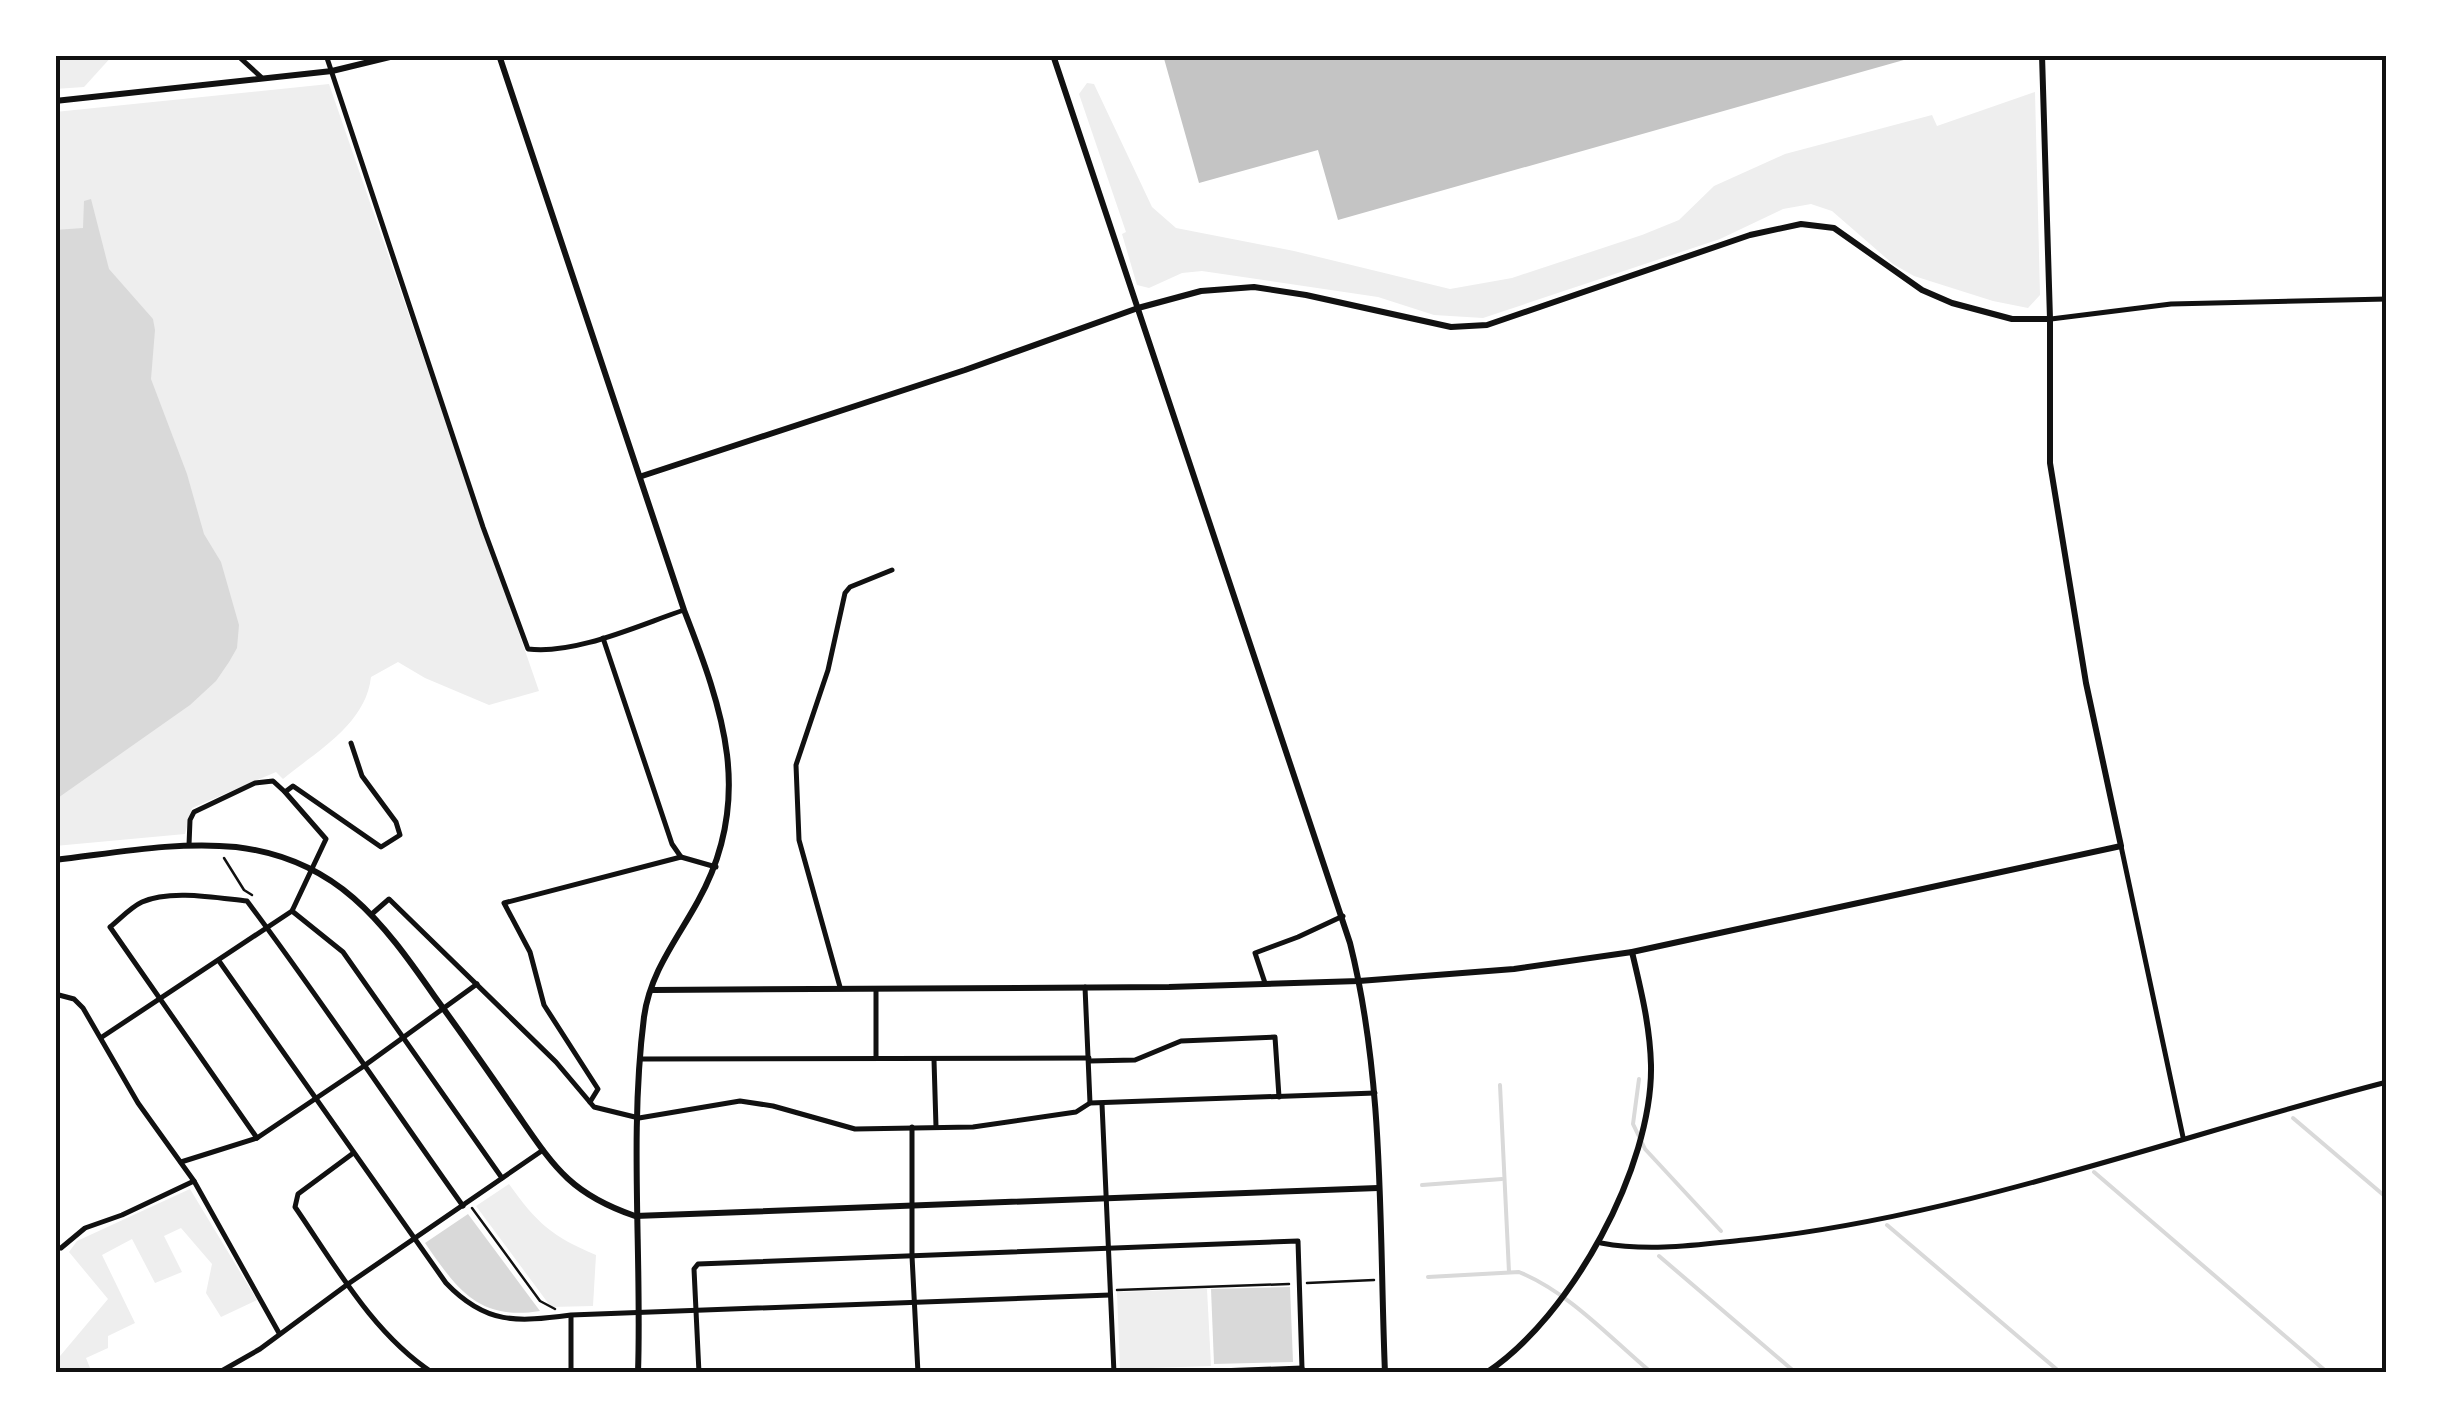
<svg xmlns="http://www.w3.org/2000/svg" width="2442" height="1428" font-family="Merriweather,serif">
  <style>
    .green { fill: #eee }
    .water { fill: #d9d9d9 }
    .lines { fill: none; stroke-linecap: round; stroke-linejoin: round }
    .stream { stroke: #d9d9d9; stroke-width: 4 }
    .building { fill: #c4c4c4 }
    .path { stroke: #111; stroke-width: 2.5 }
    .minor { stroke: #111; stroke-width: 5 }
    .tertiary { stroke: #111; stroke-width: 6 }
    .neatline { fill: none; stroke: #111; stroke-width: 4 }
  </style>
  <rect width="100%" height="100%" fill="#fff"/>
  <!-- green -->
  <g class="green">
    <polygon points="55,55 113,55 84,87 55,89"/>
    <polygon points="1087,83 1094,84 1152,207 1176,228 1294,251 1450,289 1512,278 1642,235 1679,220 1714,186 1785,154 1932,115 1937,126 2035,92 2040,295 2028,308 1993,301 1914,276 1893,264 1832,211 1811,204 1783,209 1720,239 1483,318 1434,315 1378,297 1202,271 1182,273 1149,288 1137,285 1122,234 1126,232 1079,94"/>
    <path d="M 329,84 L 539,691 L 489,705 L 425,678 L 398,662 L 371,677 C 366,724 317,751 283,779 L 276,772 L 192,808 L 185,834 L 55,846 L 55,112 Z"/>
    <path d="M 509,1184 C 537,1223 551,1236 596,1255 L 593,1306 L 551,1307 L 476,1206 Z"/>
    <polygon points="190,1189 257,1300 221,1317 206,1293 212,1264 181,1228 164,1236 182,1272 155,1283 132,1239 102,1255 135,1323 108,1336 108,1348 86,1358 92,1373 55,1373 55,1362 108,1299 69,1252 77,1241"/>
    <polygon points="1207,1289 1211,1366 1120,1369 1117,1292"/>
  </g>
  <!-- water -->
  <g class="water">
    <polygon points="91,199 109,269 153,319 155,330 151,379 187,474 204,534 221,562 239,625 237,648 229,662 216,681 190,705 55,800 55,230 83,228 84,201"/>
    <path d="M 468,1214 L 540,1311 C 478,1321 457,1289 425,1243 Z"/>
    <polygon points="1290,1287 1293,1362 1214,1364 1211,1289"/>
  </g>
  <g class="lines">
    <!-- stream -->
    <g class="stream">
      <polyline points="1639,1079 1633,1124 1645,1149 1721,1231"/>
      <polyline points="1500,1085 1509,1272"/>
      <polyline points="2293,1118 2387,1198"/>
      <polyline points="2094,1172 2328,1373"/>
      <polyline points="1422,1185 1502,1179"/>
      <polyline points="1887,1225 2061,1373"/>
      <polyline points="1659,1256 1796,1373"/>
      <path d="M 1428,1277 L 1519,1272 C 1570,1293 1610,1338 1652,1373"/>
    </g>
  </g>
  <!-- building -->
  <polygon class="building" points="1163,55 1917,55 1918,56 1338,220 1318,150 1199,183"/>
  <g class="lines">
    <!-- path -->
    <g class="path">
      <polyline points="224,858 244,890 252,895"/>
      <polyline points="472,1208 540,1301 555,1309"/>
      <polyline points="1307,1283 1374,1280"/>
      <polyline points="1117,1290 1289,1284"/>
    </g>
    <!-- minor -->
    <g class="minor">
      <polyline points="237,55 261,77"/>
      <path d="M 326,55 L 483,527 L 528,649 C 575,655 639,625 684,610"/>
      <polyline points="2051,319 2171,304 2387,299"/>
      <polyline points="189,845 190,820 194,812 255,783 273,781 285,792 293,786 381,847 400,835 396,822 362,776 351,743"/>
      <polyline points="2121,846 2183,1137"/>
      <polyline points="681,857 716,867"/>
      <polyline points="292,911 343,952 502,1178"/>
      <polyline points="373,913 389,899 556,1062 594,1107 639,1118 740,1101 773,1106 855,1129 973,1127 1076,1112 1090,1103 1375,1093"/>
      <path d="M 219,961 L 446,1283 C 486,1325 517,1322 571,1315 L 1110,1295"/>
      <polyline points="1265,983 1255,953 1298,937 1343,916"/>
      <polyline points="840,987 799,840 796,765 828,670 845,593 850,587 892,570"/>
      <polyline points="1085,987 1090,1103"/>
      <polyline points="55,994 74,999 83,1008 138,1103 194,1181 279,1333"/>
      <polyline points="102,1037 292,911 326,839 285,792"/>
      <polyline points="876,1056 876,989"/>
      <polyline points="641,1059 1089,1058"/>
      <polyline points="934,1060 936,1127"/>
      <polyline points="1089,1061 1135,1060 1181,1041 1275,1037 1279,1097"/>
      <polyline points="590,1102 598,1089 544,1005 530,952 504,903 681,857 672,844 603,638"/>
      <polyline points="1102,1104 1114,1373"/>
      <polyline points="912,1127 912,1256 918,1373"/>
      <path d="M 352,1154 L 298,1194 L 295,1207 C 335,1265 373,1334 433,1373"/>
      <polyline points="181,1162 257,1138"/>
      <path d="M 463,1206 C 391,1105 322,1001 247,901 C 218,898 170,889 142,902 C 131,907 120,919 110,927 L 257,1138 L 364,1066 L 368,1063 L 477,984"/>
      <path d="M 1601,1243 C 1649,1252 1696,1245 1744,1240 C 1959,1218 2177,1136 2387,1082"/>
      <polyline points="61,1248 85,1228 122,1215 194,1181"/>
      <polyline points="571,1316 571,1373"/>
      <polyline points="218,1373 260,1349 348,1284 543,1150"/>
      <polyline points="699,1373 694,1269 698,1264 1298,1241 1302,1368"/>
      <polyline points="1163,1373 1302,1368 1302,1373"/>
    </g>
    <!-- tertiary -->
    <g class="tertiary">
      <path d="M 499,55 L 684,610 C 723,710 755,799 698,901 C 678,938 650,972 644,1017 C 629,1135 642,1255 638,1373"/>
      <path d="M 1053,55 L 1350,943 C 1385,1083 1379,1230 1385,1373"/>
      <polyline points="55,101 332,71 398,55"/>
      <polyline points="642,476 965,370 1138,308 1201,291 1254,287 1306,295 1451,327 1487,325 1750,235 1801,224 1834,228 1922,290 1952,303 2012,319 2050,319"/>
      <path d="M 55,860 C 115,853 176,841 236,847 C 337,859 382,921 435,997 C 462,1034 488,1071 514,1109 C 553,1165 568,1193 635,1216 L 1378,1188"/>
      <polyline points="653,990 1169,987 1359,981 1514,969 1632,952 2121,846 2086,683 2050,463 2050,319 2042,55"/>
      <path d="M 1486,1373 C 1571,1317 1653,1167 1651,1065 C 1650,1026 1641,990 1632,952"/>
    </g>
  </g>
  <!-- border -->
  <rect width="2442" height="1428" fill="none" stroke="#ffffff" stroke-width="115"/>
  <rect x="58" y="58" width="2326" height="1312" class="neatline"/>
</svg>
